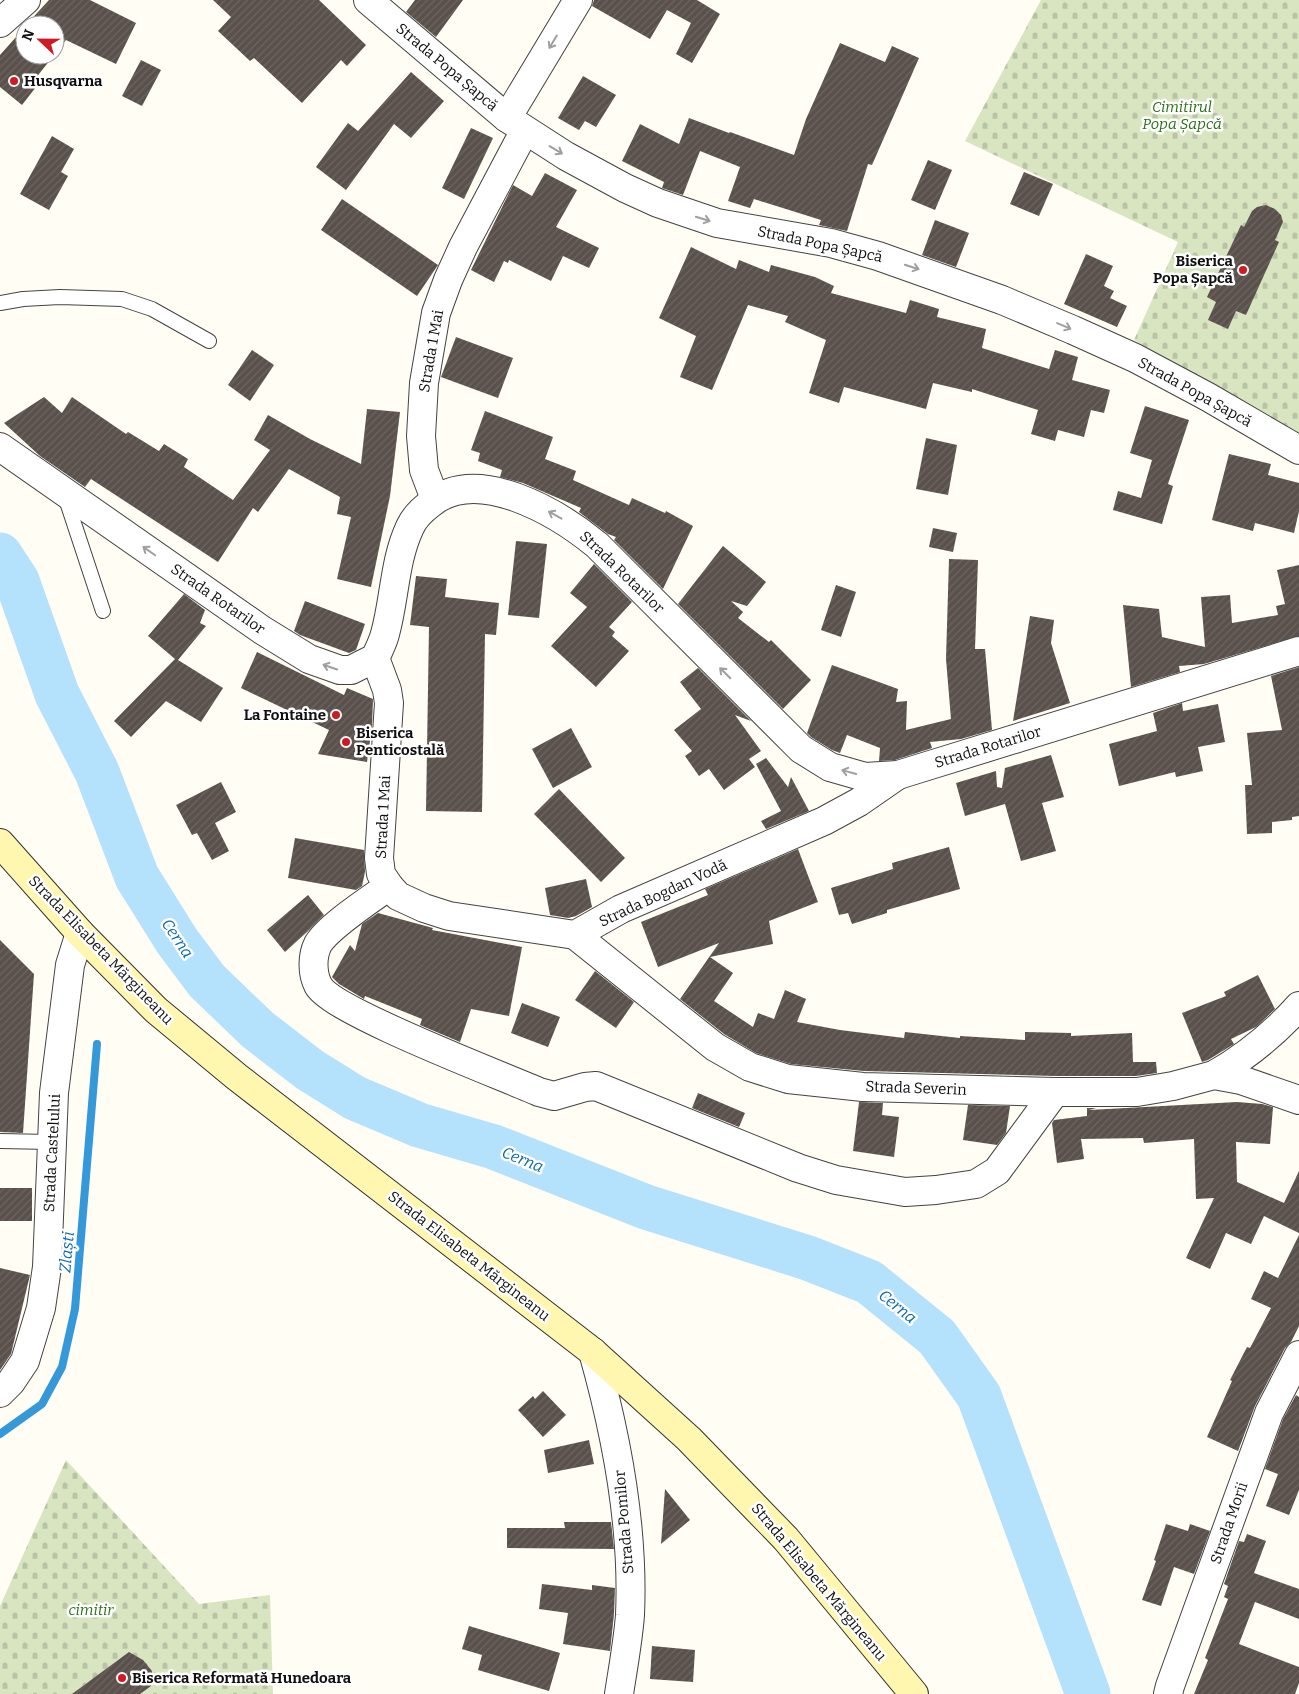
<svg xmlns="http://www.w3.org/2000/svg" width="1299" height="1694" font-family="Bitter,serif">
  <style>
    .cemetery { fill: url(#cemetery-stones) }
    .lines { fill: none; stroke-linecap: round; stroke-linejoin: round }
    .stream { stroke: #3498d9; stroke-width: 8 }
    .river { stroke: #b4e1fb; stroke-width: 45 }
    .building { fill: url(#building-hatch) }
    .service-casing { stroke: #434343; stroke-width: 16 }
    .minor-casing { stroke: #434343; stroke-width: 30 }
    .tertiary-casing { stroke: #434343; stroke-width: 30 }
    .secondary-casing { stroke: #323232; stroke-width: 30 }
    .service { stroke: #fff; stroke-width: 14 }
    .minor { stroke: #fff; stroke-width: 28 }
    .tertiary { stroke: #fff; stroke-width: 28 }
    .secondary { stroke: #fff6af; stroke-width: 28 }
    .oneway { stroke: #9f9f9f }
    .poi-dot { fill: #ce1a24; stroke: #fff; stroke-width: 2 }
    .labels { text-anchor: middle; stroke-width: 5; stroke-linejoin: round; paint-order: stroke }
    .street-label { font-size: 15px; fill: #101010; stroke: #fff }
    .poi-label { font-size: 15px; font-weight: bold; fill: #101010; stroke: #fff; text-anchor: start }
    .park-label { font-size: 15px; font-style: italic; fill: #2c7019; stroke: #fff }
    .water-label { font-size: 16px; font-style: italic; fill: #0d69af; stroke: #fff }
  </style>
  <defs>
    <pattern id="cemetery-stones" width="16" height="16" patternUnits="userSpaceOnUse" patternTransform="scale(1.25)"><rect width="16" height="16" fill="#d9e5c1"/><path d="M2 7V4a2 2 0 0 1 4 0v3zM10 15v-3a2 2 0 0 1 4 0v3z" fill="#b9c3a5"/></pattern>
    <pattern id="building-hatch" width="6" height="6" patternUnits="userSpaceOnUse" patternTransform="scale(1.25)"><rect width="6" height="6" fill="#5a514c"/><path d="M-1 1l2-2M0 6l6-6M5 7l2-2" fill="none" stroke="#6d6561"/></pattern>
  </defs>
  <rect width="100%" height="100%" fill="#fffdf4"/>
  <!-- cemetery -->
  <g class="cemetery">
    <polygon points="1041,0 1299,0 1299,434 1241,402 1134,340 1178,242 965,141"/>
    <polygon points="66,1460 199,1604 270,1595 273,1694 0,1694 0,1606"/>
  </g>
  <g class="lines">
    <!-- stream -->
    <polyline class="stream" points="0,1434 42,1404 62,1367 75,1309 97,1044"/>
    <!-- river -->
    <polyline class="river" points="0,555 17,581 57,694 97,772 137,877 177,941 207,981 258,1030 310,1070 355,1098 419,1125 494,1147 646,1207 808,1258 869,1282 937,1337 979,1396 1088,1694"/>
  </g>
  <!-- building -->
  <g class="building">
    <polygon points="49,0 90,0 136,23 116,64 66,40 55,54 55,25 26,25"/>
    <polygon points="213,0 319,0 366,45 347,66 341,60 302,103 254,58 250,61 218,31 231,17"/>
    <polygon points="415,0 463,0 436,37 406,12"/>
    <polygon points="594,0 697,0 720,14 692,63 676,54 691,23 667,10 650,39 592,6"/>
    <polygon points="25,27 25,55 54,55 32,83 36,87 22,105 0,87 0,55"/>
    <polygon points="840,43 885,62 892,46 919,58 872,165 868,164 847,231 819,225 821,220 754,199 750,208 728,201 740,167 700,151 683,195 662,188 664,182 622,161 640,124 679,144 689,118 729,133 730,132 794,155 806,119"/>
    <polygon points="141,60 161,70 142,106 122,96"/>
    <polygon points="411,72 444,101 411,138 394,124 346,190 316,167 348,123 358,131"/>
    <polygon points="583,76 616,95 596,127 585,121 579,130 558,118"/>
    <polygon points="471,128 493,138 464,199 442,188"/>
    <polygon points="52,136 74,149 61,172 68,176 49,210 20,194"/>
    <polygon points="928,160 952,170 935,210 911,200"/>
    <polygon points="1024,172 1053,184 1039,216 1010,204"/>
    <polygon points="545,173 577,190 556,227 599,248 589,268 563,256 551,281 509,260 508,263 504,261 494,282 471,270 513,185 532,196"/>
    <polygon points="342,199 438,265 417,296 321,230"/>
    <polygon points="1266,205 1275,209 1281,215 1283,222 1275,240 1279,242 1246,315 1236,311 1228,329 1208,320 1216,302 1207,297 1241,225 1244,227 1252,211 1257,207"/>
    <polygon points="935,220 969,233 956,267 922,255"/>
    <polygon points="691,247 736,269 739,260 769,272 771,265 815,277 834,286 831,293 906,313 910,300 939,309 937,317 986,329 982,348 1049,369 1055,350 1078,357 1072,380 1110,390 1104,413 1091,410 1084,437 1058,430 1055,441 1031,434 1038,410 972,389 972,392 933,383 926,409 844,387 839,403 809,393 826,340 785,322 788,316 748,305 712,390 680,377 696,336 659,318"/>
    <polygon points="1086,254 1113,266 1104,286 1114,291 1110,298 1127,306 1117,327 1064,304"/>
    <polygon points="456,337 513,358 498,398 441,377"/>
    <polygon points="252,350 274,365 250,401 228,385"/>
    <polygon points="44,397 62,413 72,397 126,434 128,432 159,451 164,444 188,459 184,467 233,500 270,450 254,440 268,415 310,439 361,464 367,409 400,412 390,496 371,587 337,579 351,517 337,514 340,497 289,469 258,512 253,508 218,562 91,479 85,487 40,456 4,423"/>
    <polygon points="1145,406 1189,420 1168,484 1173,486 1162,524 1113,510 1118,491 1141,498 1152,460 1130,453"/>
    <polygon points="485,411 553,437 545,459 576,471 573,480 629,505 632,498 665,513 666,511 693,526 663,589 614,540 616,537 608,534 579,512 581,508 523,483 500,477 502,470 478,461 480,453 471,450"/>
    <polygon points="926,438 957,445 948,495 916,489"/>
    <polygon points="1229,454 1271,464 1268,475 1299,483 1299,511 1294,533 1255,523 1253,531 1212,520"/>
    <polygon points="933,528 957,533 953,552 929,547"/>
    <polygon points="516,541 547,544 539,618 508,615"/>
    <polygon points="723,546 766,582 747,606 731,601 743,612 738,618 769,642 771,640 811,680 783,709 678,604"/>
    <polygon points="949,559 978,560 975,649 985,649 992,730 961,739 930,742 932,748 895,760 879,761 880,748 847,735 840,753 832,750 811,737 807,733 832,665 898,689 896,702 907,701 906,730 951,719 946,659"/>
    <polygon points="594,564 632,602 609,627 615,632 612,636 629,651 596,687 551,646 587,607 570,593"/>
    <polygon points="1299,565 1299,636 1204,664 1179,666 1180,672 1131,687 1123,605 1159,609 1162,637 1205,647 1201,597 1230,595 1232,623 1278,615 1276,606 1285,604 1277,570"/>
    <polygon points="416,576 447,579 445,597 499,603 496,635 485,634 482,812 426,811 429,627 410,625"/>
    <polygon points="836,585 856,592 841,637 821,630"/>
    <polygon points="184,594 205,610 200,623 206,626 178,660 223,688 201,722 166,701 131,737 114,721 175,659 148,636"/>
    <polygon points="305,601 365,624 356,650 349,653 300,635 294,631"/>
    <polygon points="1030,616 1054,620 1051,643 1070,703 1013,721"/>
    <polygon points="257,652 344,695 347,688 373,699 372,727 367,762 318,754 329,730 241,688"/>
    <polygon points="1299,667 1299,816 1292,817 1292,820 1272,822 1272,833 1247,834 1245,785 1252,785 1247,733 1282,730 1271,676"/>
    <polygon points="698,668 751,721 735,715 761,751 749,759 755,767 724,790 709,769 699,776 685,756 692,751 674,730 701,709 680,682"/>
    <polygon points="1182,703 1183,711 1218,704 1225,742 1198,747 1203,771 1176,777 1175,772 1119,786 1109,744 1157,731 1153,713"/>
    <polygon points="571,728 592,767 553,788 532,749"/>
    <polygon points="1051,755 1064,797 1042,803 1056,851 1021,861 1005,804 965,816 956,783 996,771 997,787 1002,788 1005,768"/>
    <polygon points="766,758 788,787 791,777 809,811 766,829 761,821 781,811 756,764"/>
    <polygon points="221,782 236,812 215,823 229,851 212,860 197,833 192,835 176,805"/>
    <polygon points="559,789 625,858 601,882 534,814"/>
    <polygon points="295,838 364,850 365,872 362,886 356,890 288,878"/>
    <polygon points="949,847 960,889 887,910 887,913 852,924 848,913 839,915 831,888 893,869 892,863"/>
    <polygon points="798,849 818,902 769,921 773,944 710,957 733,973 714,1001 753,1027 758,1013 774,1019 785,990 806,999 797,1022 840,1030 904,1038 905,1032 960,1038 960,1036 1025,1040 1025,1032 1071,1033 1071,1036 1132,1033 1133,1062 1156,1062 1157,1073 1136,1076 1055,1076 864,1071 791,1064 756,1053 724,1034 680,999 719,943 658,967 641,922 708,895 705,889"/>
    <polygon points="586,879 592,907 576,916 568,918 550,915 545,888"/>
    <polygon points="308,895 324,915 307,932 285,952 267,930"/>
    <polygon points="378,913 433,928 432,930 522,947 509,1016 471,1009 460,1042 420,1025 422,1019 365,996 364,999 339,984 332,977 350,945 355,951 362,924"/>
    <polygon points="0,940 34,974 23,1133 0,1132"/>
    <polygon points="595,971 634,1002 616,1028 575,1000"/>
    <polygon points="1258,975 1275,1009 1256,1027 1231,1039 1234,1044 1208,1060 1202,1062 1182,1013 1226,996 1224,992"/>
    <polygon points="522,1003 560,1017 548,1047 511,1033"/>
    <polygon points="698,1093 745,1113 739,1127 692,1108"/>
    <polygon points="859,1102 883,1103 882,1115 899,1117 894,1157 853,1151"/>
    <polygon points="1237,1102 1262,1104 1273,1107 1270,1144 1236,1142 1237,1182 1284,1203 1299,1171 1299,1233 1264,1216 1251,1244 1226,1233 1210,1269 1186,1258 1214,1198 1196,1199 1194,1139 1144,1143 1143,1138 1081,1139 1084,1159 1057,1163 1052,1123 1054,1120 1087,1116 1087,1108 1096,1108 1089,1110"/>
    <polygon points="968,1105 1010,1106 1006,1133 997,1145 963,1140"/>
    <rect x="0" y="1188" width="32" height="33"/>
    <polygon points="1299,1235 1299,1326 1291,1342 1285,1348 1255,1406 1238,1451 1207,1437 1232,1381 1230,1380 1247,1347 1250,1348 1271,1308 1251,1299 1264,1271 1278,1278"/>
    <polygon points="0,1268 30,1275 11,1354 0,1370"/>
    <polygon points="543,1391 566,1415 543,1437 518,1410 533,1396 535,1399"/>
    <polygon points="1296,1395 1299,1397 1299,1490 1289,1515 1266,1506 1278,1474 1265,1469 1283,1419"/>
    <polygon points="589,1440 594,1464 548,1473 544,1450"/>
    <polygon points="665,1489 690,1520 661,1544"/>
    <polygon points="564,1522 611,1522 614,1549 507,1548 507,1528 565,1528"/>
    <polygon points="1166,1524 1188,1531 1190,1524 1210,1531 1194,1574 1174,1567 1161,1606 1142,1600 1156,1561 1154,1560"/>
    <polygon points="1247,1534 1266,1541 1254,1573 1299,1589 1299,1619 1255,1602 1239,1644 1299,1667 1299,1683 1295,1694 1194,1694 1208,1660 1205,1658 1228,1599 1224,1597 1228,1586 1224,1584 1239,1541 1244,1542"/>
    <polygon points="542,1584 592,1590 592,1585 615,1588 614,1614 610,1651 563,1644 568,1613 539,1609"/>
    <polygon points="469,1626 560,1653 549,1691 478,1670 482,1655 462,1649"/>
    <polygon points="652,1646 695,1650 693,1682 650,1679"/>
    <polygon points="129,1652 143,1660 152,1671 151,1686 140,1694 72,1694"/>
  </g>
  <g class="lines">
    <!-- service casing -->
    <g class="service-casing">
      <g id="service">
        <polyline points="0,303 23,299 60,297 122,299 152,309 209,341"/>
        <polyline points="65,496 103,611"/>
        <polyline points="0,1141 51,1142"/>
      </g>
    </g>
    <!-- minor casing -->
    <g class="minor-casing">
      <g id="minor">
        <polyline points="507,118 578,0"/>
        <polyline points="435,499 424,470 421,436 424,383 436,313 448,280 463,247 525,130"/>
        <polyline points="375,658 387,690 389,703 379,858 381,874 389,886 398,896 424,908 449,916 575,935 621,909 824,821 859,802 898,775"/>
        <path d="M 389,886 C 371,899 329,926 318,944 C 312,956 312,973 318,985 C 331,1011 503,1076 539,1092 L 554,1096 L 585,1087 L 596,1086 L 798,1168 L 836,1180 L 905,1192 L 936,1190 L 976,1184 L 997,1171 L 1055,1092"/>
        <polyline points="575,935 715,1047 750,1067 788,1079 863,1087 1055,1092 1137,1092 1173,1086 1214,1075 1241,1080 1299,1100"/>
        <path d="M 1214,1075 C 1247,1056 1274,1034 1299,1006"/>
        <path d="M 593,1352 C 617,1437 634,1526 630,1615 C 628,1641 623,1668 619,1694"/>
        <polyline points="0,1393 11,1382 25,1361 41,1308 47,1267 54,1093 70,965 80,933"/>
        <polyline points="1168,1694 1170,1686 1269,1413 1299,1355"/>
      </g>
    </g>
    <!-- tertiary casing -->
    <g class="tertiary-casing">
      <g id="tertiary">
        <polyline points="368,0 507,118 566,156 625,188 658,203 717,223 831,243 878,256 1002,300 1073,330 1135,358 1208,397 1299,450"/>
        <polyline points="0,23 26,0"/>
        <path d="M 0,447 L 262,630 L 309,659 L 340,670 L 351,670 L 375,658 C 379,650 383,642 385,634 C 395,598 394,561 410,527 C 414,518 422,510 430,504 C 477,464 558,513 597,545 L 801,749 L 830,767 L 865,777 L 898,775 L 1299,651"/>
      </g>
    </g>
    <!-- secondary casing -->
    <g class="secondary-casing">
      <polyline id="secondary" points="0,843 80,933 156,1010 237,1077 593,1352 689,1439 786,1539 914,1694"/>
    </g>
    <!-- service -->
    <use href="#service" class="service"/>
    <!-- minor -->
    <use href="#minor" class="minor"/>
    <!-- tertiary -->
    <use href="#tertiary" class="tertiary"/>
    <!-- secondary -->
    <use href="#secondary" class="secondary"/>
  </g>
  <!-- one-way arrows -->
  <defs><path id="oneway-shaft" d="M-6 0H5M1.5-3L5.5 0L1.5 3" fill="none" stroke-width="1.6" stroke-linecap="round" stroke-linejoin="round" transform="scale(1.25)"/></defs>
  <g class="oneway">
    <use href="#oneway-shaft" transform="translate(553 42) rotate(121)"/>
    <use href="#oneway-shaft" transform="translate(556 150) rotate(31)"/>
    <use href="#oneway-shaft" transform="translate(703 219) rotate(17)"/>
    <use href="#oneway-shaft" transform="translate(912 267) rotate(18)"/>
    <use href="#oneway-shaft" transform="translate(1064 326) rotate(23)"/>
    <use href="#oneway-shaft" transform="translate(555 515) rotate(-151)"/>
    <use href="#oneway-shaft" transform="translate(149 551) rotate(-145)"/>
    <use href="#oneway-shaft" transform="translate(330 667) rotate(-161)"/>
    <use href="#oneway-shaft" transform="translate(725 673) rotate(-135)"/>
    <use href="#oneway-shaft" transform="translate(849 772) rotate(-165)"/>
  </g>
  <!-- markers -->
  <g class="poi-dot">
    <circle cx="14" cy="81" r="5"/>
    <circle cx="1243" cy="270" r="5"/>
    <circle cx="336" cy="715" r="5"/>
    <circle cx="346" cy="742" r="5"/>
    <circle cx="122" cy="1678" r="5"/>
  </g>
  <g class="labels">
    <!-- street labels -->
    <g class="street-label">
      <text transform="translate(447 67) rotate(40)" y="5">Strada Popa Șapcă</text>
      <text transform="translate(820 244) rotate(12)" y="5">Strada Popa Șapcă</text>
      <text transform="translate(431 351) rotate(-80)" y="5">Strada 1 Mai</text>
      <text transform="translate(1195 392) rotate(29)" y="5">Strada Popa Șapcă</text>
      <text transform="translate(622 572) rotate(44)" y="5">Strada Rotarilor</text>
      <text transform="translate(218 599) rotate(35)" y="5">Strada Rotarilor</text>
      <text transform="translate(988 747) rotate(-17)" y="5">Strada Rotarilor</text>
      <text transform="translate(383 817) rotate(-87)" y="5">Strada 1 Mai</text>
      <text transform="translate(663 893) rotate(-25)" y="5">Strada Bogdan Vodă</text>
      <text transform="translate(101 950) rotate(46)" y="5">Strada Elisabeta Mărgineanu</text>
      <text transform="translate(916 1088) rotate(2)" y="5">Strada Severin</text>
      <text transform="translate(52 1153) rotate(-87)" y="5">Strada Castelului</text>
      <text transform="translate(469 1256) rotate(38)" y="5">Strada Elisabeta Mărgineanu</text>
      <text transform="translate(624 1522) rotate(-95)" y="5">Strada Pomilor</text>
      <text transform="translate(1229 1523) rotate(-71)" y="5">Strada Morii</text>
      <text transform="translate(819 1582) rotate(50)" y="5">Strada Elisabeta Mărgineanu</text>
    </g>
    <!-- poi labels -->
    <g class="poi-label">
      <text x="24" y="86">Husqvarna</text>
      <text x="1233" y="266" text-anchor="end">Biserica<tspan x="1233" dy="17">Popa Șapcă</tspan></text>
      <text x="326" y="720" text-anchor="end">La Fontaine</text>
      <text x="356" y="738">Biserica<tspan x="356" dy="17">Penticostală</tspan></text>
      <text x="132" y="1683">Biserica Reformată Hunedoara</text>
    </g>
    <!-- park labels -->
    <g class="park-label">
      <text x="1182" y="112">Cimitirul<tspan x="1182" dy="17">Popa Șapcă</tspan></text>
      <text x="91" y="1615">cimitir</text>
    </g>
    <!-- water labels -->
    <g class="water-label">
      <text transform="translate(178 938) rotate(56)" y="6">Cerna</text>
      <text transform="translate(523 1159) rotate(22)" y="6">Cerna</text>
      <text transform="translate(66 1252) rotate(-85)" y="6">Zlaști</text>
      <text transform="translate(898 1306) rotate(39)" y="6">Cerna</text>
    </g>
  </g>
  <!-- north arrow -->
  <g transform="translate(40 40) rotate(292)"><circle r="24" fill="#ffffff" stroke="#9f9f9f"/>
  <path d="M0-4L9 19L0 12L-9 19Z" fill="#ce1a24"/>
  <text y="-8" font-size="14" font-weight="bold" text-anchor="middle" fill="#101010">N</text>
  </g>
</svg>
